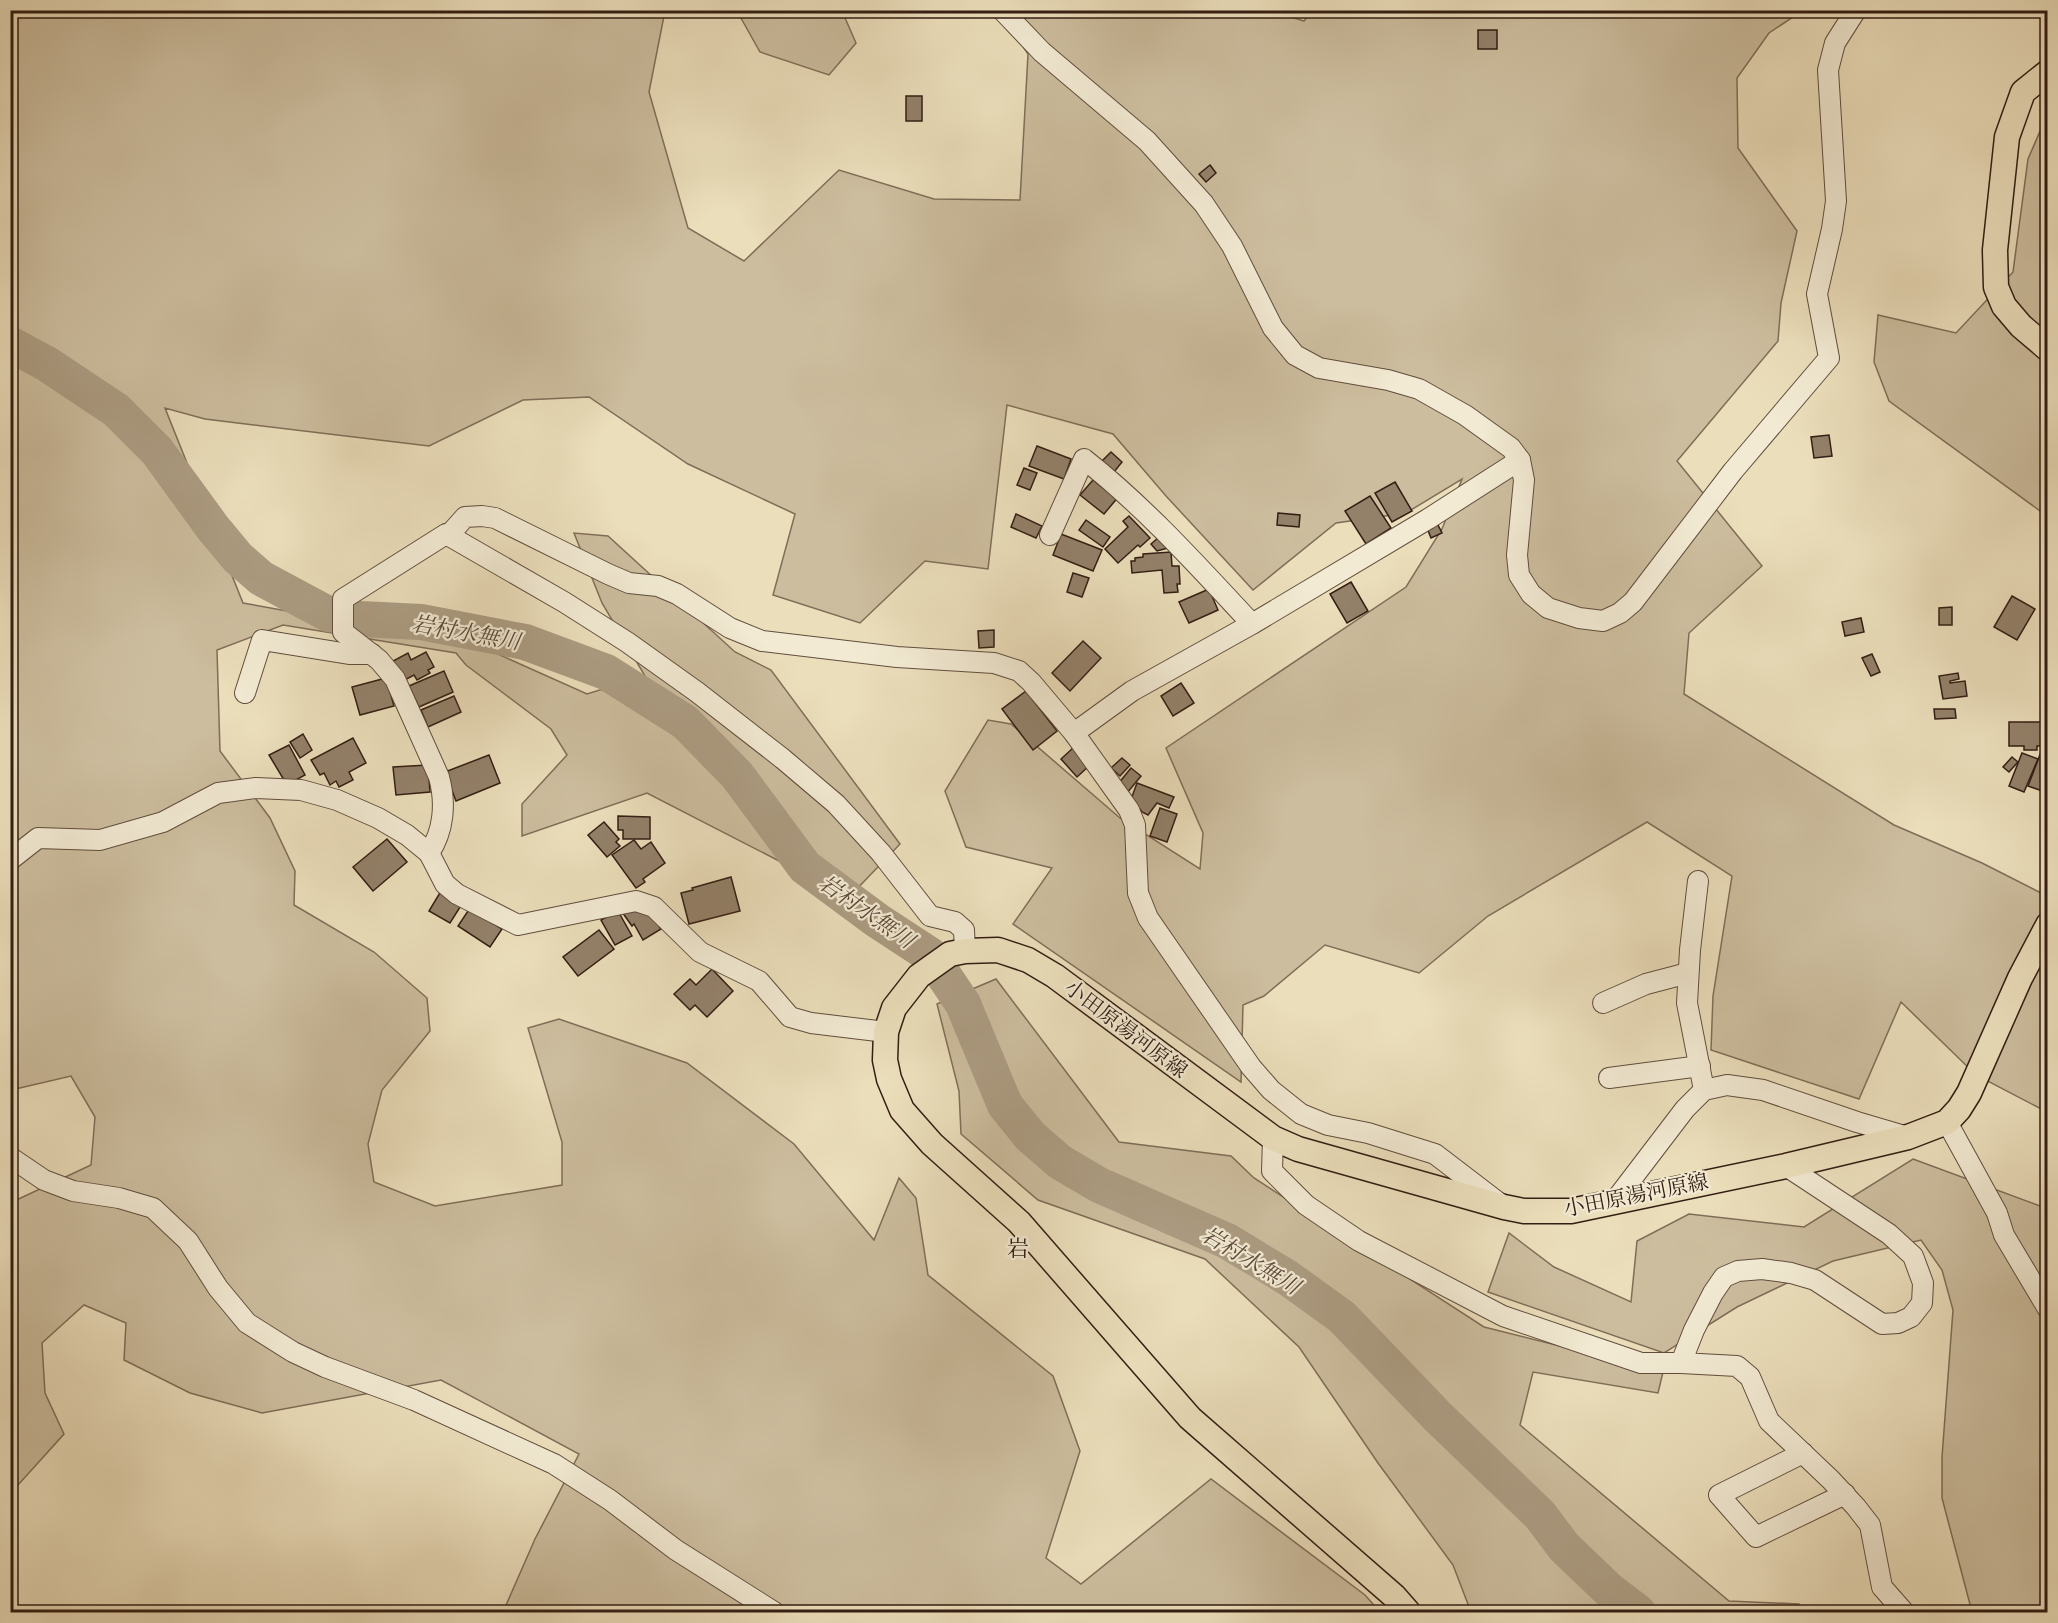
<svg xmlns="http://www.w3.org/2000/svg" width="2058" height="1623" font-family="'IM FELL Double Pica','Noto Serif JP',serif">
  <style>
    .green { fill: #ccbd9e; stroke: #806d58; stroke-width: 1.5 }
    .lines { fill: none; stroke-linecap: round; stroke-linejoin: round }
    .river { stroke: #ac9c82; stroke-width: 36 }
    .building { fill: #93816a; stroke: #331d13; stroke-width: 1.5 }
    .minor-casing { stroke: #614d3d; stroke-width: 22 }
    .major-casing { stroke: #331d13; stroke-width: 27 }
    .minor { stroke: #f2ead3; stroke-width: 20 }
    .major { stroke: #ebdebb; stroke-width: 24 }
    .labels { text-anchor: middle; stroke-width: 4.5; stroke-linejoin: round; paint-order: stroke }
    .street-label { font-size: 21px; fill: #331d13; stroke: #f2ead3 }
    .water-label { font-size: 22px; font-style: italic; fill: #5d493a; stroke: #f2ead3 }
    .neighbourhood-label { font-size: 22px; fill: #331d13; stroke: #f2ead3 }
  </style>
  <rect width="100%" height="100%" fill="#ebdebb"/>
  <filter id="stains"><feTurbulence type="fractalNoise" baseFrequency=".00333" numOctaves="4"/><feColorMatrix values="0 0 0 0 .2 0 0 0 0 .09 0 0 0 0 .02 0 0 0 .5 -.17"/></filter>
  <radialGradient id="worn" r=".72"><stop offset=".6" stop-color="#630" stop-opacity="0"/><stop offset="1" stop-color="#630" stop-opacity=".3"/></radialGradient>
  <!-- green -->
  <g class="green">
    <polygon points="1269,10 1304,21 1312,10 1802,11 1769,33 1737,78 1738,148 1797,231 1781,303 1778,341 1677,461 1762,566 1689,633 1684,694 1894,825 1982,863 2047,896 2047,1112 1976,1075 1901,1002 1859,1099 1711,1050 1713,996 1732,876 1647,822 1488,916 1419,973 1325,945 1264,996 1243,1005 1241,1082 1013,924 1052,868 966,847 945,791 988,720 1011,724 1120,818 1200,869 1203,833 1166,748 1406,587 1442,529 1462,479 1406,513 1336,523 1253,590 1166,496 1113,434 1007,405 988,569 925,561 860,623 773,595 795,514 688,464 589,397 523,400 429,446 205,419 165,408 243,603 480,646 587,694 645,676 602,603 574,533 608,536 735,652 771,670 900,844 849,897 647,793 522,836 522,804 567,755 551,729 466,665 456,653 283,625 217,650 220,751 270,818 295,871 294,905 374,952 427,998 430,1031 382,1090 368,1144 374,1182 435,1206 562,1185 562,1142 528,1028 559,1019 687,1063 794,1144 874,1240 899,1178 916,1198 928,1275 1053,1376 1080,1451 1046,1558 1081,1584 1211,1479 1365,1595 1380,1612 503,1612 535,1539 579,1454 441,1380 262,1413 190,1393 124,1360 126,1323 84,1305 42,1343 45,1393 64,1434 18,1485 11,1484 10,1203 91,1165 95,1117 71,1076 11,1090 11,11 665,11 649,92 688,228 744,261 839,170 934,199 1020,200 1028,54 999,11"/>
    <polygon points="737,11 842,11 856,43 829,75 760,52"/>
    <polygon points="2047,115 2047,516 1889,401 1874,362 1878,315 1956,333 2013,272 2028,159"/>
    <polygon points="996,979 1119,1142 1231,1156 1254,1178 1484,1327 1663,1372 1658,1393 1533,1372 1520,1425 1729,1601 1799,1604 1805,1612 1471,1612 1453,1565 1378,1463 1299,1347 1205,1259 1038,1200 961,1134 959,1091 937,1004"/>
    <polygon points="1913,1159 2040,1206 2047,1205 2047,1612 1972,1612 1942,1498 1942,1457 1953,1310 1942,1270 1921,1240 1833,1261 1737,1307 1664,1353 1488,1292 1509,1233 1554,1267 1631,1302 1637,1241 1689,1214 1804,1227"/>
  </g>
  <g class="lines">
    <!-- river -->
    <polyline class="river" points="10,344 47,364 116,410 157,451 213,528 238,558 261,578 328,614 361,619 421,622 525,642 606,672 685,722 737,775 805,867 878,921 930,955 963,1004 1005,1105 1030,1136 1060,1162 1099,1185 1227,1241 1288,1278 1342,1317 1438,1417 1540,1515 1564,1547 1609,1590 1638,1612"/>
  </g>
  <!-- building -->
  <g class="building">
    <rect x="1478" y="30" width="19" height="19"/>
    <rect x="906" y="96" width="16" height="25"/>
    <polygon points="1210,165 1216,173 1206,182 1199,174"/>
    <polygon points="1829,435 1832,456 1814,458 1811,437"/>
    <polygon points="1037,446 1071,459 1064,479 1029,466"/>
    <polygon points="1111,452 1122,462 1114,472 1102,461"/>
    <polygon points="1024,468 1037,473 1030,490 1017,485"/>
    <polygon points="1093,480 1103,488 1105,485 1119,496 1104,514 1080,495"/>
    <polygon points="1395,482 1412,511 1392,522 1375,493"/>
    <polygon points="1370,496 1391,528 1366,544 1345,511"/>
    <polygon points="1278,513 1300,515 1299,527 1277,525"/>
    <polygon points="1016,514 1042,526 1036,538 1011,527"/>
    <polygon points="1129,516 1150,538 1140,547 1138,545 1118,563 1105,549 1128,527 1123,521"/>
    <polygon points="1086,520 1110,537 1103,547 1079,530"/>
    <polygon points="1437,523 1442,533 1431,538 1427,528"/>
    <polygon points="1061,534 1102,550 1093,571 1053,555"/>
    <polygon points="1159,537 1168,548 1157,551 1151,544"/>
    <polygon points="1171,552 1172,566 1179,566 1180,584 1177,584 1178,592 1164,593 1162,570 1132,573 1131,561 1135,561 1135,558 1143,557 1143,554"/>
    <polygon points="1073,573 1089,578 1082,597 1067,592"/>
    <polygon points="1351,582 1368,611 1347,623 1330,594"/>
    <polygon points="1209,589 1218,610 1189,623 1179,602"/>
    <polygon points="2012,596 2035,609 2017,640 1994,627"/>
    <polygon points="1952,607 1952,625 1939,625 1939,608"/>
    <polygon points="1861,618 1864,632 1845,636 1842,622"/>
    <polygon points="994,630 994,647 979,648 978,631"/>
    <polygon points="1083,641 1101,658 1070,691 1052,673"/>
    <polygon points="426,652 434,667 428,670 430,673 417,680 414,675 403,681 393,661 408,653 411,660"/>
    <polygon points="1872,654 1880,672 1871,676 1862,658"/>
    <polygon points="444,671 453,692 419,707 409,686"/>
    <polygon points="1958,673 1959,679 1950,681 1950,683 1965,681 1967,696 1943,699 1939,676"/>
    <polygon points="386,678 394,706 360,715 352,687"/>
    <polygon points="1181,683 1194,703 1173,716 1161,696"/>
    <polygon points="1026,691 1057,731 1033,750 1002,709"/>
    <polygon points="454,696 461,712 428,727 421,710"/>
    <polygon points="1934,709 1955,709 1956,718 1935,719"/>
    <polygon points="2009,722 2048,722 2048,746 2037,746 2037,750 2024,750 2024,746 2009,746"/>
    <polygon points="303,734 312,750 300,758 290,742"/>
    <polygon points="353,738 366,763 349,772 353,780 339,787 336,781 330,785 324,773 320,775 311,760"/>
    <polygon points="289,745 305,775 287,785 269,755"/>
    <polygon points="1073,748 1090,765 1077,777 1061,759"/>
    <polygon points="2041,752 2048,754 2048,793 2028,786"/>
    <polygon points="2022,753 2038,759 2024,792 2009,786"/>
    <polygon points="489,755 500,783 456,801 445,772"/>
    <polygon points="2012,757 2018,762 2009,772 2003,767"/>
    <polygon points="1122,758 1130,765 1120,776 1111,768"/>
    <polygon points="428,765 430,792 396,795 393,767"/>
    <polygon points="1131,768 1141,776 1127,793 1118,784"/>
    <polygon points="1137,783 1174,797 1169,808 1157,803 1148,815 1142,812 1140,809 1129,805"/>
    <polygon points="1160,808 1177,814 1167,842 1150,836"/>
    <polygon points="618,816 650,817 650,839 623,839 623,830 618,830"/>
    <polygon points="604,822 619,839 616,842 620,846 607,857 588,835"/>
    <polygon points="387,839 407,862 373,891 353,867"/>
    <polygon points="634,840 641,849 651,842 665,863 643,879 645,882 636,888 612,855"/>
    <polygon points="731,877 740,911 689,924 681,893 693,890 692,888"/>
    <polygon points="441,891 462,904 450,923 429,911"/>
    <polygon points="636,903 648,909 661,929 643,940 634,924 632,926 622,912"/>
    <polygon points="470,908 502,929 490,947 458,926"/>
    <polygon points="618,911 632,936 615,945 601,920"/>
    <polygon points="599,930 614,949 578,976 563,957"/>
    <polygon points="712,969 733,991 707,1017 695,1005 690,1010 674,994 690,979 696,985"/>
  </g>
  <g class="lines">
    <!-- minor casing -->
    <g class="minor-casing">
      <g id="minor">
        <polyline points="1002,10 1042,52 1147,141 1204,204 1232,246 1273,328 1295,355 1319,368 1388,380 1419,389 1465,415 1511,448 1520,460 1524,480 1517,555 1519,575 1531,594 1548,608 1579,618 1603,621 1620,613 1633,602 1733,471 1829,358 1817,294 1832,229 1836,201 1828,70 1835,43 1856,10"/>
        <path d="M 1050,535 L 1084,459 C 1146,508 1198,566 1252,624"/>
        <polyline points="448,536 465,517 482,516 495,518 608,574 629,583 658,586 677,594 730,628 762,641 897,657 994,663 1019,671 1031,682 1074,733 1129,810 1135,825 1138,893 1148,918 1251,1067 1271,1090 1301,1114 1328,1125 1368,1133 1435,1154 1499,1203"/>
        <polyline points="245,693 262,640 349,654 372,654"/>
        <polyline points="1074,733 1132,691 1252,624 1428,519 1520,460"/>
        <path d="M 429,853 C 444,831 446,803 439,777 L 395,679 L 379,660 L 343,632 L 343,599 L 446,534 L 564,602 L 627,642 L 697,692 L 783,759 L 836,804 L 881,853 L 930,916 L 955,922 L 964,930 L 965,951"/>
        <polyline points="10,860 38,838 100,840 163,822 218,793 256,788 301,790 337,800 378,818 407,835 429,853 445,884 457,894 518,925 636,901 654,907 700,952 759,981 790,1017 811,1023 886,1032"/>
        <polyline points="1698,881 1690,950 1687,1003 1704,1090"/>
        <polyline points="1603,1003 1646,984 1688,973"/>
        <polyline points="1609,1078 1700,1066"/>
        <polyline points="1947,1122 1997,1213 2004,1235 2048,1309"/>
        <polyline points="1273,1138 1272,1171 1306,1205 1359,1241 1503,1316 1641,1363 1681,1363"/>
        <polyline points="10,1157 44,1180 73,1191 119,1198 153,1208 188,1241 218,1288 247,1323 293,1352 325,1367 414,1400 554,1464 610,1500 676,1550 774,1612"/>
        <polyline points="1786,1166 1889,1234 1913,1256 1923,1283 1922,1303 1911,1317 1898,1323 1882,1324 1815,1280 1791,1273 1762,1269 1738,1271 1724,1277 1713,1293 1694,1330 1681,1363 1737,1366 1750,1377 1769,1421 1831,1480 1856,1507 1870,1525 1882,1587 1904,1612"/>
        <polyline points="1614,1202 1685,1109 1704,1090 1727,1085 1763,1090 1857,1122 1908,1137"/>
        <polyline points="1803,1453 1719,1495 1756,1537 1845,1494"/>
      </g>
    </g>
    <!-- major casing -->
    <g class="major-casing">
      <g id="major">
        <polyline points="2048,72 2023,92 2007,137 1995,250 1996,287 2004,306 2021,326 2048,349"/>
        <polyline points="1408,1612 1394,1596 1190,1418 1019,1222 932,1144 902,1110 889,1079 885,1060 886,1032 894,1008 919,976 950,954 965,951 998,950 1028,960 1055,976 1273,1138 1298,1149 1504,1207 1524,1211 1571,1211 1786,1166 1908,1137 1947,1122 1959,1109 1969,1093 2020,978 2048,925"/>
      </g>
    </g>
    <!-- minor -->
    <use href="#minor" class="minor"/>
    <!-- major -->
    <use href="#major" class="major"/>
  </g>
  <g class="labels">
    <!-- street labels -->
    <g class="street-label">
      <text transform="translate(1126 1029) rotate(37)" y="7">小田原湯河原線</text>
      <text transform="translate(1636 1195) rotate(-11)" y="7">小田原湯河原線</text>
    </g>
    <!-- water labels -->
    <g class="water-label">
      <text transform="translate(466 632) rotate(10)" y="8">岩村水無川</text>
      <text transform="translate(867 911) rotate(35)" y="8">岩村水無川</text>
      <text transform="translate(1251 1260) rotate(31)" y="8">岩村水無川</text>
    </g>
    <!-- neighbourhood labels -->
    <g class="neighbourhood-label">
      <text x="1018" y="1256">岩</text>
    </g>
  </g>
  <!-- margin -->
  <rect width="2058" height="1623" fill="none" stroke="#ebdebb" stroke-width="36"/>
  <rect x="12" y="12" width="2034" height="1599" fill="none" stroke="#331d13" stroke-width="3"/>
  <rect x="18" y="18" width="2022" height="1587" fill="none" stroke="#331d13" stroke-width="1.5"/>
  <rect width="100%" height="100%" filter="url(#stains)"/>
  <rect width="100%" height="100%" fill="url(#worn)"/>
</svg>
